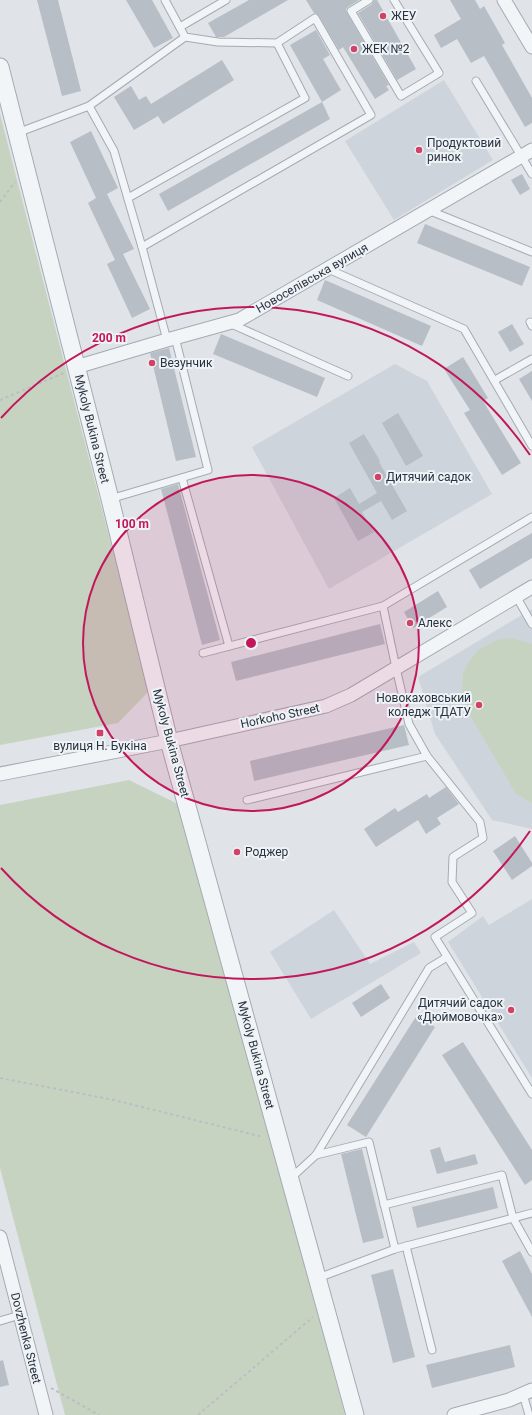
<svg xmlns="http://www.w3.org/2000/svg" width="532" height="1415" font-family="Roboto,sans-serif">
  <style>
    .built { fill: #ced4db }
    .green { fill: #c7d3c1 }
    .building { fill: #b7bec6 }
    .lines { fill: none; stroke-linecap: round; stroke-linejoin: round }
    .service-casing { stroke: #a5abb3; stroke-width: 9 }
    .minor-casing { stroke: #a5abb3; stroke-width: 15 }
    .tertiary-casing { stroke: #a5abb3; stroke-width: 19 }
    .path { stroke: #b9bfc4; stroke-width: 2; stroke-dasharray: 3 3; stroke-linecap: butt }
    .service { stroke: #f2f5f7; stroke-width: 7 }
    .minor { stroke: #f2f5f7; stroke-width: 13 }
    .tertiary { stroke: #f2f5f7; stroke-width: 17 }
    .ring { fill: none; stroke: #c2185b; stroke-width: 2 }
    .poi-dot { fill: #d04366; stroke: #eff3f6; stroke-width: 1.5 }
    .labels { text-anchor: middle; stroke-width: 4; stroke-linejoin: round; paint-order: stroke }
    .poi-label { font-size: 12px; fill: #283341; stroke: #eff3f6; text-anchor: start }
    .street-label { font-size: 12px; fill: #283341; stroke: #eff3f6 }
    .centre { fill: #c2185b; stroke: #eff3f6; stroke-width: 2 }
    .ring-label { font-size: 12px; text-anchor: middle; font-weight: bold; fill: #c2185b; stroke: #eff3f6; stroke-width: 4; stroke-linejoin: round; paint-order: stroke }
  </style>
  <rect width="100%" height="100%" fill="#e0e4e9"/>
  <!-- built -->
  <g class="built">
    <polygon points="444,80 493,160 394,220 345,141"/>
    <polygon points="395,364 427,381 492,494 329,589 252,447"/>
    <polygon points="532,609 532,829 492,820 435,734 418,677"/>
    <polygon points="532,899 532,1078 448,942 483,916 489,925"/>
    <polygon points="334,910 370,964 414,942 421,953 311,1019 270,952"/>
  </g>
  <!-- green -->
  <g class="green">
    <polygon points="0,114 149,691 118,723 0,745"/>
    <polygon points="512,638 532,644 532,803 516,794 467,710 462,691 463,673 469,661 478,650 497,640"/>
    <polygon points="129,780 180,805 345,1415 65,1415 0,1168 0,805"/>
  </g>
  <!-- building -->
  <g class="building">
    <polygon points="37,0 58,0 81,91 62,96"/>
    <polygon points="126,0 152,0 173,38 154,48"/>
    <polygon points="249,0 288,0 224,37 216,37 208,23"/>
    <polygon points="306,0 359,0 348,7 346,9 347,13 389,85 386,86 389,90 375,99 343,47 339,50 319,16 314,13"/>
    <polygon points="374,0 377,0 416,69 397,80 358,13 372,4"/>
    <polygon points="450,0 475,0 480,9 484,6 505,43 502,45 532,98 532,123 525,127 484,56 471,63 457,39 441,48 434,35 461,19"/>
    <polygon points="316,30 330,55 323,59 341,90 322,102 290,45"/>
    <polygon points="222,60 234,80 163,124 158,116 134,130 114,97 131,86 139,100 146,96 151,104"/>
    <polygon points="322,102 330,119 168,211 159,194"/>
    <polygon points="91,131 118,188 107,194 134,249 123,254 150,309 132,318 107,264 115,260 88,203 96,198 70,142"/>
    <polygon points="522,174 530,189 520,195 511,180"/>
    <polygon points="425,224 530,267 522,286 417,243"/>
    <polygon points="325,280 431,326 422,346 317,300"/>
    <polygon points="512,324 524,344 510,352 498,332"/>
    <polygon points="221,334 325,378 317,397 213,354"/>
    <polygon points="169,348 196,457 176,461 150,353"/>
    <polygon points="463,357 488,398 483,401 521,463 502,475 464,413 470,410 444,369"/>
    <polygon points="532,371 532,401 519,379"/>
    <polygon points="398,413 423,456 406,466 382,423"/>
    <polygon points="364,434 380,461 379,462 407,511 392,520 381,501 362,512 374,532 358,541 334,498 350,488 359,504 377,493 349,443"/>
    <polygon points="178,484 220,640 202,645 161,489"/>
    <polygon points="532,533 532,558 480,589 469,570"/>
    <polygon points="438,591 447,607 413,628 404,612"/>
    <polygon points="380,624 385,644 236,681 231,662"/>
    <polygon points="404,725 409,745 254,781 250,761"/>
    <polygon points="446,787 459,804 437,818 441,824 426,834 418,820 376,847 364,829 395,808 398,812 427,794 429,798"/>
    <polygon points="515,836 532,863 532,866 512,880 493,851"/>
    <polygon points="381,984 390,998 361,1017 352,1003"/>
    <polygon points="417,1015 435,1027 366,1137 347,1125"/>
    <polygon points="463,1042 532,1150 532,1180 525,1185 442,1055"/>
    <polygon points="440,1147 445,1162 475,1154 478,1164 437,1174 430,1150"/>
    <polygon points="362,1149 384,1238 363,1243 341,1154"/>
    <polygon points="493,1187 498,1208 417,1228 412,1207"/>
    <polygon points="520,1251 532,1274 532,1317 502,1261"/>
    <polygon points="393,1269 415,1357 393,1363 371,1275"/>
    <polygon points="510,1345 515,1367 432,1388 426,1365"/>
    <polygon points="3,1360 9,1385 0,1387 0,1361"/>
  </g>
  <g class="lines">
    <!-- service casing -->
    <g class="service-casing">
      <g id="service">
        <polyline points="369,0 351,11 401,96 439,73 394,0"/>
        <polyline points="180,27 226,0"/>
        <polyline points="476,81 532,174"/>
        <polyline points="89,106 185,37"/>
        <polyline points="17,133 89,106 114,151 142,247 167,340"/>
        <polyline points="128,198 305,98 277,43"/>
        <polyline points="428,210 532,252"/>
        <polyline points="142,247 371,115 315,18 277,43 218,42 185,37 165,0"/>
        <polyline points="328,269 464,329 532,446"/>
        <polyline points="530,322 532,326"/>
        <polyline points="229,323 348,376"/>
        <polyline points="495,380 532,359"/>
        <polyline points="182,478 229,646"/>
        <polyline points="110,499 208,470 175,337"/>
        <polyline points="516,596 532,624"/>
        <polyline points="383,606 396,668 409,724 427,756 480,822 483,838 453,857 452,882 472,913 435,937 532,1094"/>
        <polyline points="203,653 383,606 532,517"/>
        <polyline points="247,800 427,756"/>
        <polyline points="316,1155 369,1142 395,1249"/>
        <polyline points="291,1178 316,1155 429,968 447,957"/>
        <polyline points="384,1205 502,1175 513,1218 532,1252"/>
        <polyline points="406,1246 432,1350"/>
        <polyline points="318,1278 395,1249 532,1213"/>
        <polyline points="0,1321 20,1315"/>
        <polyline points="523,1394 529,1415"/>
      </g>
    </g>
    <!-- minor casing -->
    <g class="minor-casing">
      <g id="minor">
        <polyline points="504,0 532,47"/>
        <polyline points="76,367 167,340 239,320 532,150"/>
        <polyline points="0,774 169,741 326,706 351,695 532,587"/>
        <polyline points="0,1237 46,1415"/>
        <polyline points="454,1415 509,1400 532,1390"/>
      </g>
    </g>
    <!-- tertiary casing -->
    <g class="tertiary-casing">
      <polyline id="tertiary" points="0,67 110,499 169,741 355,1415"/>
    </g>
    <!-- path -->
    <g class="path">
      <polyline points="0,202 15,182"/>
      <polyline points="0,400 64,373"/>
      <polyline points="0,1078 114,1100 263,1137"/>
      <polyline points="51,1388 99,1415"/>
      <polyline points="198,1415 313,1317"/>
    </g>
    <!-- service -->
    <use href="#service" class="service"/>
    <!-- minor -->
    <use href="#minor" class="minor"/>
    <!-- tertiary -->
    <use href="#tertiary" class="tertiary"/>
  </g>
  <!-- distance rings -->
  <circle cx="251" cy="643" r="168" fill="#c2185b" fill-opacity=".12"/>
  <g class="ring">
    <circle cx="251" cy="643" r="168"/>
    <path d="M530 831A337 337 0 0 1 1 868M1 418A337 337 0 0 1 530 455"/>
  </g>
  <!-- markers -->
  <g class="poi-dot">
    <circle cx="383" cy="16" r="4"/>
    <circle cx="354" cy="49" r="4"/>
    <circle cx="419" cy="150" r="4"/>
    <circle cx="152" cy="363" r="4"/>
    <circle cx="378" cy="477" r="4"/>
    <circle cx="410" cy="623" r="4"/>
    <circle cx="479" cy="705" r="4"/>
    <rect x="96" y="729" width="8" height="8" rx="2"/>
    <circle cx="237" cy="852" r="4"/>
    <circle cx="511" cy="1010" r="4"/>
  </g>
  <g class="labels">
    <!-- poi labels -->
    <g class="poi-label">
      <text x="391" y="20">ЖЕУ</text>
      <text x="362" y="53">ЖЕК №2</text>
      <text x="427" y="147">Продуктовий<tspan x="427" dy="14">ринок</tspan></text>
      <text x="160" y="367">Везунчик</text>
      <text x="386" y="481">Дитячий садок</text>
      <text x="418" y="627">Алекс</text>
      <text x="471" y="702" text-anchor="end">Новокаховський<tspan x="471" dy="14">коледж ТДАТУ</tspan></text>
      <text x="100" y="750" text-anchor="middle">вулиця Н. Букіна</text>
      <text x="245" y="856">Роджер</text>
      <text x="503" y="1007" text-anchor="end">Дитячий садок<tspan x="503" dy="14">«Дюймовочка»</tspan></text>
    </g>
    <!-- street labels -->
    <g class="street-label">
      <text transform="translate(312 278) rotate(-30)" y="4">Новоселівська вулиця</text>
      <text transform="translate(92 429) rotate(76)" y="4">Mykoly Bukina Street</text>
      <text transform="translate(280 716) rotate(-12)" y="4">Horkoho Street</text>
      <text transform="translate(171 743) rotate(75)" y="4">Mykoly Bukina Street</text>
      <text transform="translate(256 1055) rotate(75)" y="4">Mykoly Bukina Street</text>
      <text transform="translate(26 1338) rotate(76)" y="4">Dovzhenka Street</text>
    </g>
  </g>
  <circle cx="251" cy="643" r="6" class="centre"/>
  <g class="ring-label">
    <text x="109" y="342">200 m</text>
    <text x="132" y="528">100 m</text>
  </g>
</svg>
